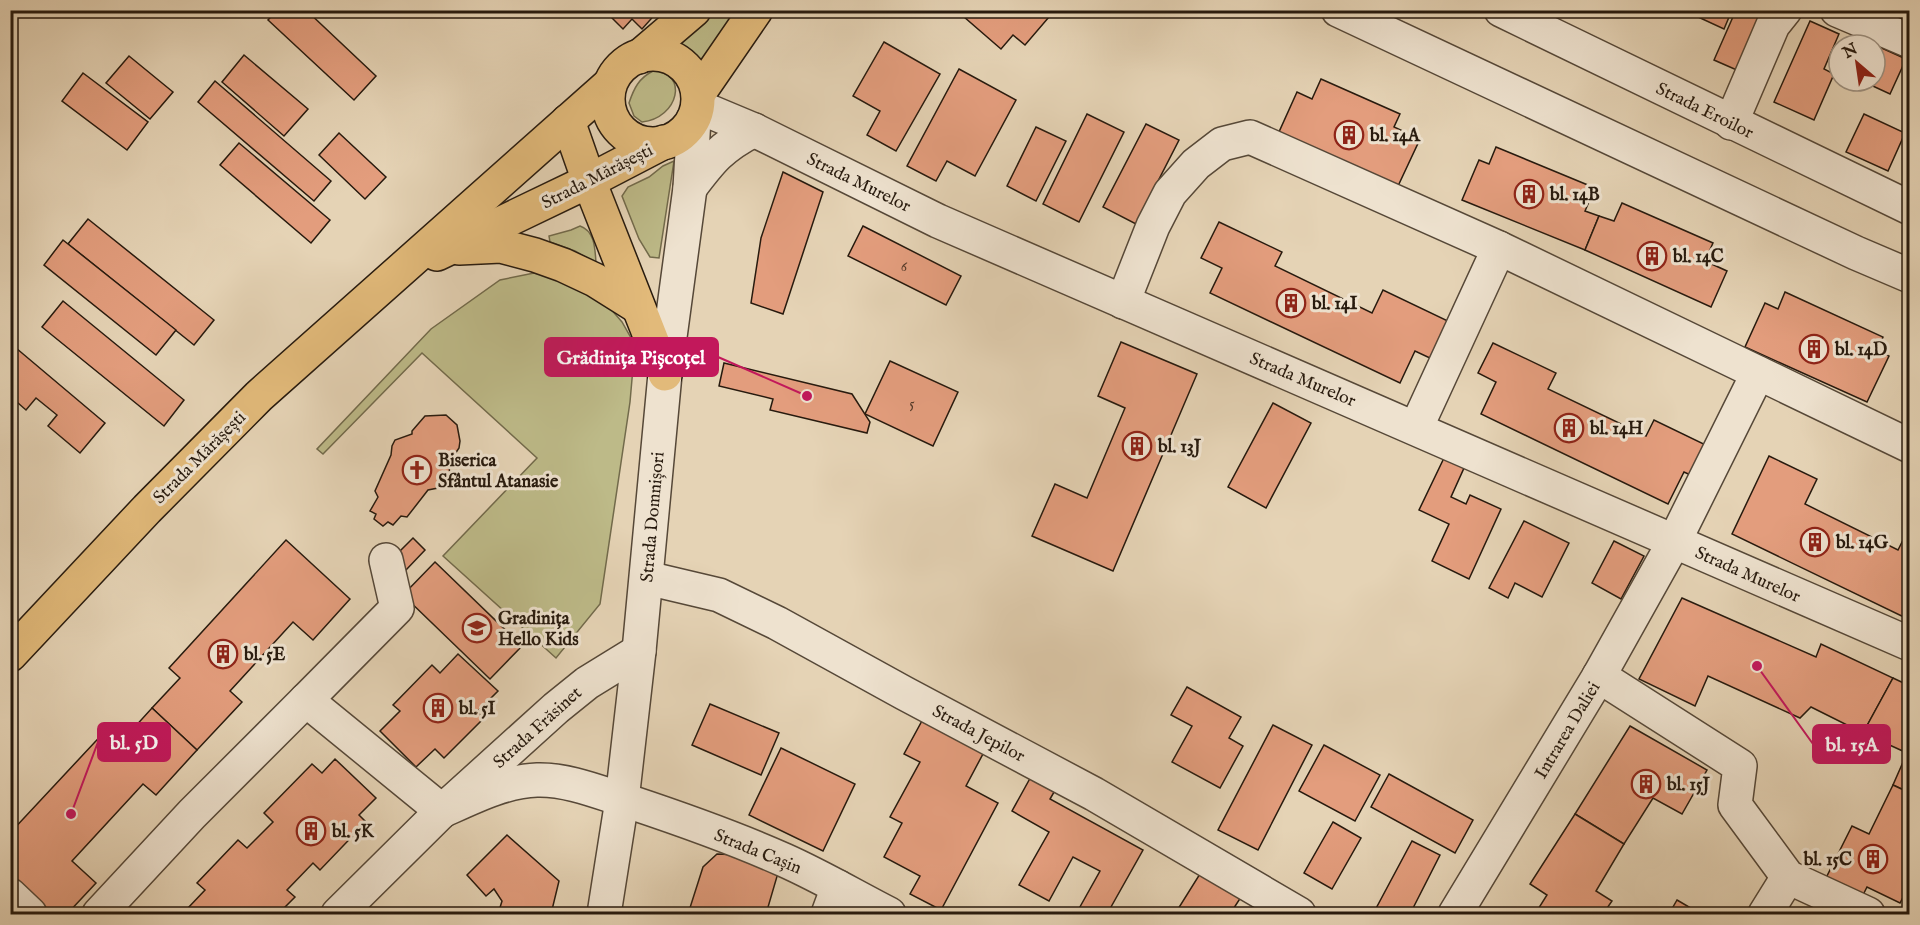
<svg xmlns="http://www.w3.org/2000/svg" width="1920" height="925" font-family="'IM FELL English',serif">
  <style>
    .green { fill: #bdba88; stroke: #726a4b; stroke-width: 1.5 }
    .building { fill: #e39d7d; stroke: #271a0e; stroke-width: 1.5 }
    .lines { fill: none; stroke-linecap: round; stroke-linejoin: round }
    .minor-casing { stroke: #564838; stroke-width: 36 }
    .major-casing { stroke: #271a0e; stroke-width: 36 }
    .minor { stroke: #eee2cf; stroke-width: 33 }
    .major { stroke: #e2ba7a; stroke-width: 33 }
    .labels { text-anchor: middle; stroke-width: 6; stroke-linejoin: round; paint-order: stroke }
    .number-label { font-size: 15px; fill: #563b2a }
    .street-label { font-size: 18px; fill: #271a0e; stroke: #eee2cf }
    .poi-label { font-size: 18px; font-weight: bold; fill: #271a0e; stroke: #eee2cf; text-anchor: start }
    .leader { fill: none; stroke: #c2185b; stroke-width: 2 }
    .callout-dot { fill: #c2185b; stroke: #eee2cf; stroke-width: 2 }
    .callout { fill: #c2185b; stroke: #c2185b; stroke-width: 2 }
    .callout-label { font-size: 20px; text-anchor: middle; font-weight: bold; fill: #fff }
  </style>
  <rect width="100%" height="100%" fill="#e5d3b5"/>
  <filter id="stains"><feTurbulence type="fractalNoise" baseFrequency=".00333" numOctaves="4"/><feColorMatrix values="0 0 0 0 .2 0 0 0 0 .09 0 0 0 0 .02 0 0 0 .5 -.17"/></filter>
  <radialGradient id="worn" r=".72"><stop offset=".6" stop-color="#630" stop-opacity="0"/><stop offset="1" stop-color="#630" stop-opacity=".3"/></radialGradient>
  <!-- green -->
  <g class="green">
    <polygon points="710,11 744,11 702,66 683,50 665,47"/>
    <path d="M 653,71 C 689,72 679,118 642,122 L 634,116 L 629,103 C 634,88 639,78 653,71 Z"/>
    <polygon points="674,161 659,258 650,257 639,239 622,196 628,187 649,177 663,166"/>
    <path d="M 580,226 C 595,231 595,249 596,263 L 575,251 L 550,242 L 549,236 L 571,230 Z"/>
    <polygon points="534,273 569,280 603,300 622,322 635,345 630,402 600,604 556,658 443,556 537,458 422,353 323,454 317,449 431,329 500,280"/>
  </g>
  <!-- building -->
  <g class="building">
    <polygon points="277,10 306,10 376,76 354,100 268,20"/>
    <polygon points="604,10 659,10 642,29 632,19 623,29"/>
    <polygon points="956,10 1055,10 1025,45 1013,35 1001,49"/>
    <polygon points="1683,10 1732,10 1724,29"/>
    <polygon points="1736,10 1766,10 1739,71 1714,60"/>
    <polygon points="1810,21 1839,34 1824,69 1834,74 1814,120 1774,102"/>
    <polygon points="1852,35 1875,45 1847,45"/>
    <polygon points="884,42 940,74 896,151 867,135 880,111 853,96"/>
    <polygon points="1875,45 1906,59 1890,94 1862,81 1875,81"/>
    <polygon points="244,55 308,109 284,136 222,82"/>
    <polygon points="129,56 173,92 150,119 106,83"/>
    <polygon points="959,69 1016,100 975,176 947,161 936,181 907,166"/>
    <polygon points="83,73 148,122 127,150 62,101"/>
    <polygon points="1321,79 1400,114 1394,127 1420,139 1398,186 1279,132 1297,92 1312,99"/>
    <polygon points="215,81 331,181 314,201 198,102"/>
    <polygon points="1087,114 1124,132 1079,222 1043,204"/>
    <polygon points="1864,114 1905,133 1888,171 1846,152"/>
    <polygon points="1146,124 1179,140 1136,224 1103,207"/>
    <polygon points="1036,127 1066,141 1036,201 1007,186"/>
    <polygon points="339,133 386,177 365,199 319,155"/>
    <polygon points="239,143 330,220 311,243 220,165"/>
    <polygon points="1496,147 1595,188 1585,211 1599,216 1585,250 1462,200 1479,160 1489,164"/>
    <polygon points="783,172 823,192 783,314 751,303 761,238"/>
    <polygon points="1622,203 1713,243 1705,261 1727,271 1711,307 1585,250 1599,216 1614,221"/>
    <polygon points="88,219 214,320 194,345 68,244"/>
    <polygon points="1219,222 1282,252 1275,266 1372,313 1383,290 1450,322 1432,359 1415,351 1400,383 1210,293 1222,268 1201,258"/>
    <polygon points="863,226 961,276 946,305 848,256"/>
    <polygon points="63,240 176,330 156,355 44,265"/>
    <polygon points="1785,292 1883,337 1877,350 1889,356 1867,402 1745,347 1765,303 1778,309"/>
    <polygon points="63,301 184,400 164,426 42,327"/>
    <polygon points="1121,342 1197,374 1113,571 1032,536 1055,484 1087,498 1125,408 1098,396"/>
    <polygon points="1493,343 1556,373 1548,389 1646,436 1654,420 1712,448 1697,478 1684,472 1668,504 1481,414 1496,382 1478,373"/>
    <polygon points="16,348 105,423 80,453 48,426 57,415 36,398 26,410 10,396 10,354"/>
    <polygon points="890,361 958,392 933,446 865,414"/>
    <polygon points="724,363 852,394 870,422 867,433 770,410 773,399 719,386"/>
    <polygon points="1273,403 1311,423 1266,508 1228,487"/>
    <polygon points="446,415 457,425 460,441 459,448 449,463 450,478 438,488 428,490 407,517 401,516 393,525 388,522 383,526 374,519 376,514 370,511 378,497 375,491 391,455 392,446 395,440 412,434 412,431 425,416"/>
    <polygon points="1769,456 1817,479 1805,504 1898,550 1910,526 1910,620 1732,534"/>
    <polygon points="1444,458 1464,468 1451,497 1466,504 1470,495 1501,509 1469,579 1432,561 1449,524 1419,510"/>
    <polygon points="1524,521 1569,543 1542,597 1515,583 1508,598 1489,588"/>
    <polygon points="413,538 425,550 406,570 393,558"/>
    <polygon points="286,540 350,599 313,640 293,622 230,691 242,702 197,750 152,708 180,678 169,668"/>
    <polygon points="1614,541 1644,556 1621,599 1592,583"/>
    <polygon points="435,562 522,646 490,679 403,595"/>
    <polygon points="1682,598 1816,657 1821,644 1893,678 1863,733 1811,707 1800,718 1708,676 1695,706 1639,679"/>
    <polygon points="458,654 498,691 477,712 484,718 444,758 435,749 416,767 380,731 400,711 393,705 432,665 440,673"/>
    <polygon points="1893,678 1910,686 1910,793 1893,785 1907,753 1863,733"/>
    <polygon points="1187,687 1241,717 1229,738 1243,746 1220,788 1172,762 1192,726 1171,715"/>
    <polygon points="710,704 779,733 761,775 692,745"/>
    <polygon points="152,708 197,750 156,795 143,784 72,861 96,883 67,914 43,914 10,885 10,833 108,728 122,741"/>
    <polygon points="923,719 984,752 966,786 998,803 941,910 910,894 920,876 884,857 902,823 890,817 920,762 904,754"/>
    <polygon points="1273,725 1312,745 1258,850 1218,830"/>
    <polygon points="1630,726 1707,770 1682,814 1653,798 1624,844 1575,814"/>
    <polygon points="1324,745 1380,775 1355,821 1299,791"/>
    <polygon points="781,748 855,784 823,851 749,815"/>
    <polygon points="335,759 376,798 359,815 366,822 320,870 313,863 287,890 295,897 278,914 195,914 188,908 205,890 197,883 238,840 247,848 273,822 264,813 312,764 322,773"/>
    <polygon points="1033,773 1057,787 1050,799 1143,850 1107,914 1076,914 1100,871 1073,857 1049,901 1019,885 1049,832 1012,811"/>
    <polygon points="1389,774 1473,820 1455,853 1371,807"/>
    <polygon points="1893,785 1910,793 1910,884 1900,903 1867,887 1860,901 1823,884 1852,826 1869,834"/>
    <polygon points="1575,814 1624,844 1596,891 1612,901 1603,914 1535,914 1547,895 1530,884"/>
    <polygon points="1333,822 1361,838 1332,889 1304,873"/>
    <polygon points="507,835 559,881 551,914 498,914 502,901 494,889 486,896 467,875"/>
    <polygon points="1412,841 1440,855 1410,914 1373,914"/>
    <polygon points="717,854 739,855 778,873 766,914 688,914 703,867"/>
    <polygon points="1203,869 1243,894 1230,914 1187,914 1178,909"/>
    <polygon points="1677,900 1701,914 1669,914"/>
  </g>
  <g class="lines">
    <!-- minor casing -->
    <g class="minor-casing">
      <g id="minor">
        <polyline points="1338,10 1856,253 1910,276"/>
        <polyline points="1501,10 1910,208"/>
        <polyline points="1837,10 1910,41"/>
        <polyline points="699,107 754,130 938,221 1910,644"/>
        <polyline points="1731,123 1773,25 1785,10"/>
        <path d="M 690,188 C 711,160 721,147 754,130"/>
        <polyline points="1123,302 1153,226 1170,193 1196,164 1222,144 1250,137 1499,248 1910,446"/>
        <polyline points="1416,428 1499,248"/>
        <polyline points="647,578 719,595 777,623 904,693 1094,794 1299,914"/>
        <polyline points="1599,676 1740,766 1735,805 1788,877 1868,914"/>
        <polyline points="306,700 397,608 386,560"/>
        <path d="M 442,811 C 471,798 504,781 537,780 C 568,779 601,793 630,802 C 681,819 735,838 784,860 C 820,876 854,896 889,914"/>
        <polyline points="10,895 30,914"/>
        <polyline points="99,914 192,814 306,700 442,811"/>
        <polyline points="338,914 442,811 556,708 587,683 639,651"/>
        <polyline points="604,914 622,800 639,651 665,374 690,188 694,118"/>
        <polyline points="828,914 838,887"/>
        <polyline points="1455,914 1599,676 1674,542 1758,373"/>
        <polyline points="1765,914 1788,877"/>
      </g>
    </g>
    <!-- major casing -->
    <g class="major-casing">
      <g id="major">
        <circle cx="653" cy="99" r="45"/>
        <polyline points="639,57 694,10"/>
        <polyline points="699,93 756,10"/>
        <polyline points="568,121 589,181 665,374"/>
        <polyline points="459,248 501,246 535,255 563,265 595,280 638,307"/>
        <polyline points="437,254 589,181 664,142"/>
        <polyline points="10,655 147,509 259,396 610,84"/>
      </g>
    </g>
    <!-- minor -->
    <use href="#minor" class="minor"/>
    <!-- major -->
    <use href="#major" class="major"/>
  </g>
  <!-- icons -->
  <defs>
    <g id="building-ring" transform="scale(1.5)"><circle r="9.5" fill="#eee2cf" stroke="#8f2418" stroke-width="1.5"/><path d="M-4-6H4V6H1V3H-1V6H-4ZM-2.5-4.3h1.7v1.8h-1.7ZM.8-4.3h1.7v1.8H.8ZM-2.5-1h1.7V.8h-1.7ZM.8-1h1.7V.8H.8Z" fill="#8f2418"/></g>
    <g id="church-ring" transform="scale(1.5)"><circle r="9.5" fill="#eee2cf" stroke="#8f2418" stroke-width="1.5"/><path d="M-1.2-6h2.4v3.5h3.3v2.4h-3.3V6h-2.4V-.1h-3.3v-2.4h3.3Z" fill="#8f2418"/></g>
    <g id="school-ring" transform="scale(1.5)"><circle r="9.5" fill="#eee2cf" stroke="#8f2418" stroke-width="1.5"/><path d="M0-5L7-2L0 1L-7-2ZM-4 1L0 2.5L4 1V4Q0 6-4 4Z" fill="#8f2418"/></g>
  </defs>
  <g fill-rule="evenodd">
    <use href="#building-ring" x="1349" y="135"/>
    <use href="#building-ring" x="1529" y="194"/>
    <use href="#building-ring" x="1652" y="256"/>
    <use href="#building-ring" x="1291" y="303"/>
    <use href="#building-ring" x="1814" y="349"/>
    <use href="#building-ring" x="1569" y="428"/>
    <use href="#building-ring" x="1137" y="446"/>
    <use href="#church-ring" x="417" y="470"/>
    <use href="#building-ring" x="1815" y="542"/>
    <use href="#school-ring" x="477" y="628"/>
    <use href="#building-ring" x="223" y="654"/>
    <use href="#building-ring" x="438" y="708"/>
    <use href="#building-ring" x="1646" y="784"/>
    <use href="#building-ring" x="311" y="831"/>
    <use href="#building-ring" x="1873" y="859"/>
  </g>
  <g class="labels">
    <!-- number labels -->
    <g class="number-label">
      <text x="904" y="271">6</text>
      <text x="912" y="408">5</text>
    </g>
    <!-- street labels -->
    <g class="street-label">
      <text transform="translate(1705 110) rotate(26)" y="6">Strada Eroilor</text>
      <text transform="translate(597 176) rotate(-27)" y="6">Strada Mărășești</text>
      <text transform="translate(859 182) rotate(26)" y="6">Strada Murelor</text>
      <text transform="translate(1303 379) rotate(23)" y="6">Strada Murelor</text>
      <text transform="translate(199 457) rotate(-45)" y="6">Strada Mărășești</text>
      <text transform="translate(652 517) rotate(-85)" y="6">Strada Domnișori</text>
      <text transform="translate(1748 574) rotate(24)" y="6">Strada Murelor</text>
      <text transform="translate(537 727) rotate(-42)" y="6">Strada Frăsinet</text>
      <text transform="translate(1567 730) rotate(-59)" y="6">Intrarea Daliei</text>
      <text transform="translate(979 733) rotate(28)" y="6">Strada Jepilor</text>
      <text transform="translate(758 851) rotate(22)" y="6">Strada Cașin</text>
    </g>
    <!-- poi labels -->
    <g class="poi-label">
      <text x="1370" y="141">bl. 14A</text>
      <text x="1550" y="200">bl. 14B</text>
      <text x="1673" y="262">bl. 14C</text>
      <text x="1312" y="309">bl. 14I</text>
      <text x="1835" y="355">bl. 14D</text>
      <text x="1590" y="434">bl. 14H</text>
      <text x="1158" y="452">bl. 13J</text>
      <text x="438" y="466">Biserica<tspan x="438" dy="21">Sfântul Atanasie</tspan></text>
      <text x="1836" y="548">bl. 14G</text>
      <text x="498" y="624">Gradinița<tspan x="498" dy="21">Hello Kids</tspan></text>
      <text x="244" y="660">bl. 5E</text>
      <text x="459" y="714">bl. 5I</text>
      <text x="1667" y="790">bl. 15J</text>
      <text x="332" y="837">bl. 5K</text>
      <text x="1852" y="865" text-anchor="end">bl. 15C</text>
    </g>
  </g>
  <!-- callouts -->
  <path class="leader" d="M807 396L718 357M71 814L98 742M1757 666L1813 744"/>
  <g class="callout-dot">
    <circle cx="807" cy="396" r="6"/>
    <circle cx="71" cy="814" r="6"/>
    <circle cx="1757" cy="666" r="6"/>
  </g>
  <g class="callout">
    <rect x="545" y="338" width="173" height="38" rx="6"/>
    <rect x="98" y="723" width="72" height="38" rx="6"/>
    <rect x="1813" y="725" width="77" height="38" rx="6"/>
  </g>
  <g class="callout-label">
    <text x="631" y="364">Grădinița Pișcoțel</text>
    <text x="134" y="749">bl. 5D</text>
    <text x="1852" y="751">bl. 15A</text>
  </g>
  <!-- margin -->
  <rect width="1920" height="925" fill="none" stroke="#e5d3b5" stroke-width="36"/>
  <rect x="12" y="12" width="1896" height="901" fill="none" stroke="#271a0e" stroke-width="3"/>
  <rect x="18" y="18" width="1884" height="889" fill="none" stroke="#271a0e" stroke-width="1.5"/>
  <!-- north arrow -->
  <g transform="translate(1857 63) rotate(331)"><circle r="28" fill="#eee2cf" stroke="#9e9282" stroke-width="1.5"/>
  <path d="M0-4.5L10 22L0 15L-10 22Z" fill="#8f2418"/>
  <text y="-9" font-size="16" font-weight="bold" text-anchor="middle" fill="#271a0e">N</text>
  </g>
  <rect width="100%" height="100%" filter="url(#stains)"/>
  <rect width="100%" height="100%" fill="url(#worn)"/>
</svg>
